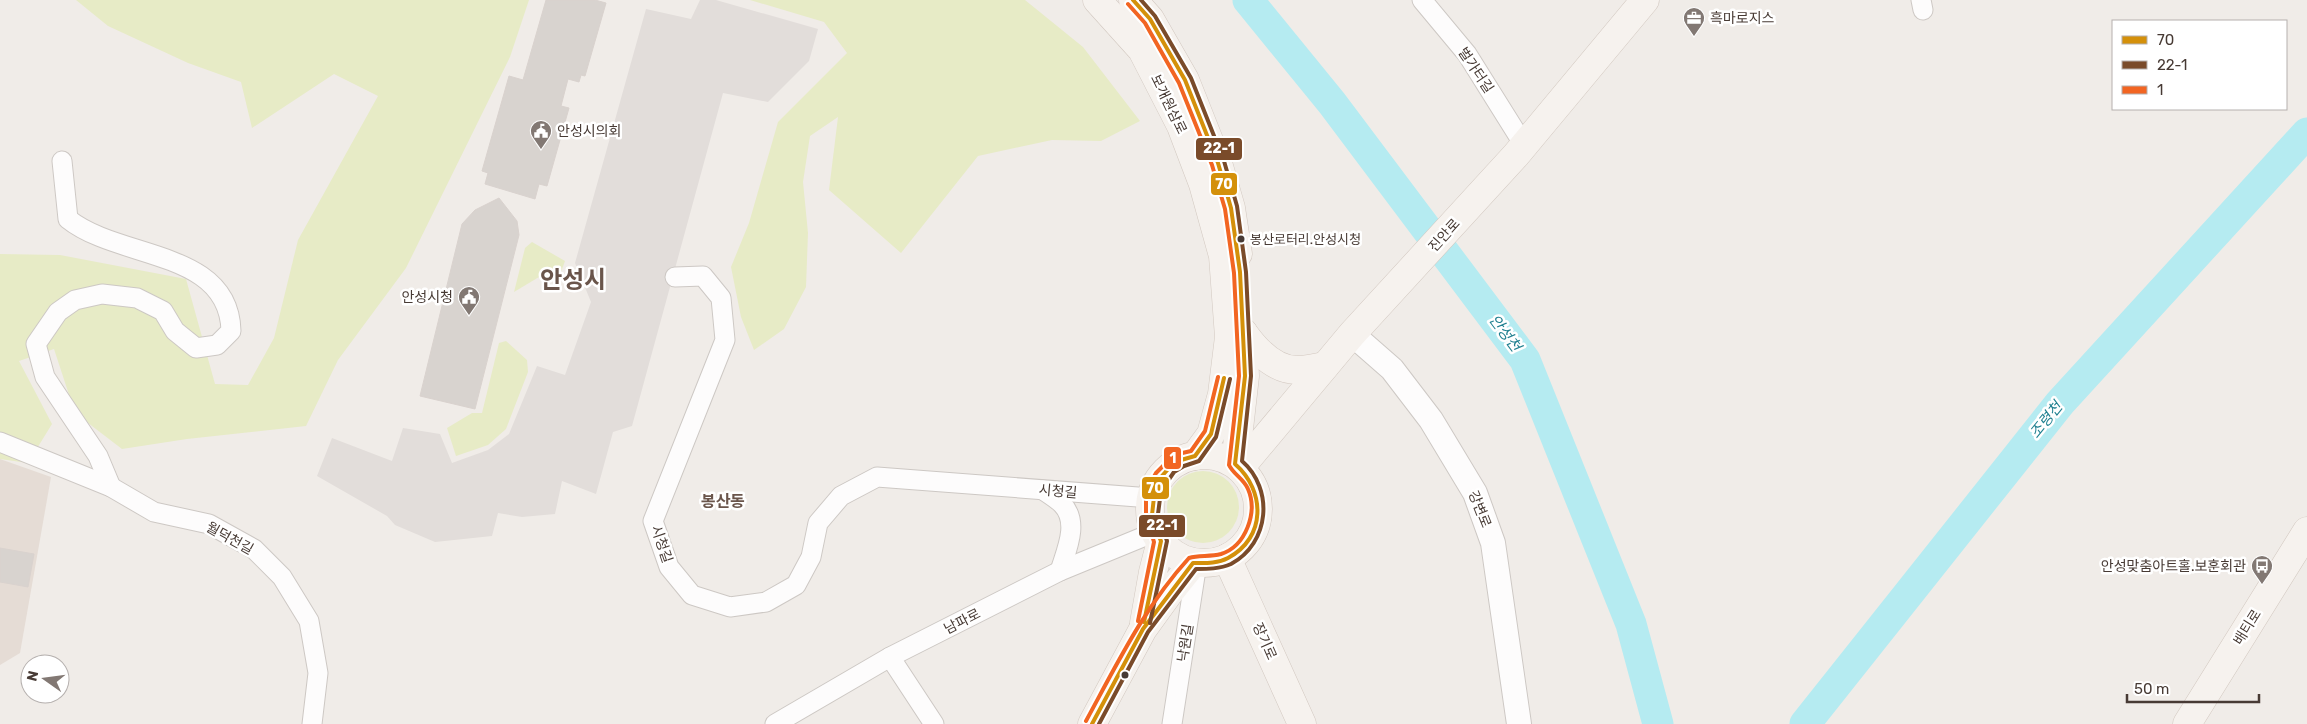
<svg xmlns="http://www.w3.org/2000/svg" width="2307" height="724" font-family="Rubik,'Noto Sans KR',sans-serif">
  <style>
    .residential { fill: #e5dcd5 }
    .green { fill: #e7ebc6 }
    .parking { fill: #e2ddda }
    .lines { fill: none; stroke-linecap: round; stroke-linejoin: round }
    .river { stroke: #b5ebf1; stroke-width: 31 }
    .building { fill: #d8d3cf; stroke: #d9d2ce }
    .minor-casing { stroke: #cdc8c4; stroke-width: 21 }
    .tertiary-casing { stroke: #cdc8c4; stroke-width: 26 }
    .secondary-casing { stroke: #d2c8c0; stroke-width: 29 }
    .minor { stroke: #fdfcfc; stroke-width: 19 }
    .tertiary { stroke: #fdfcfc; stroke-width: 24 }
    .secondary { stroke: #f6f2ee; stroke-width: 28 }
    .bus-1-casing { stroke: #fff; stroke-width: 8 }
    .bus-2-casing { stroke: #fff; stroke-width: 8 }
    .bus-3-casing { stroke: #fff; stroke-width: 8 }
    .bus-1 { stroke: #d4900a; stroke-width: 4 }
    .bus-2 { stroke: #7a4b2a; stroke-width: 4 }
    .bus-3 { stroke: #f26522; stroke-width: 4 }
    .bus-dot { fill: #473a34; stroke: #fff; stroke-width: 2 }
    .labels { text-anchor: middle; stroke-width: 5; stroke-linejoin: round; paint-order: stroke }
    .bus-label { font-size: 13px; fill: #473a34; stroke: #fff; text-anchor: start }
    .poi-label { font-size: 14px; fill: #473a34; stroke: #fff; text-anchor: start }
    .street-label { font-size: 14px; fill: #473a34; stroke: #fff }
    .water-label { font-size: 15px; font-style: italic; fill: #208090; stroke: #fff }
    .quarter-label { font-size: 16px; font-weight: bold; fill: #6a554b; stroke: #fff }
    .town-label { font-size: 24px; font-weight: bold; fill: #6a554b; stroke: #fff }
    .line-badge { stroke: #fff; stroke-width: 2 }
    .badge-label { font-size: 14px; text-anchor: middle; font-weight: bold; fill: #fff }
  </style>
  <rect width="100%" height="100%" fill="#f0ece8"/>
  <!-- residential -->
  <polygon class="residential" points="0,459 51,477 20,653 0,665"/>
  <!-- green -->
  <g class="green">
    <polygon points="76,0 529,0 510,57 406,268 338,360 306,426 187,439 122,449 75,413 54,349 19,361 52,424 28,463 0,459 0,254 60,255 186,279 215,384 248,385 274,338 298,240 378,96 334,74 252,128 241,82 188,63 108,26"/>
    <polygon points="750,0 1025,0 1083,47 1140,121 1101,141 1052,140 978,156 901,253 829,190 838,117 810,136 803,182 808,233 806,287 784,329 754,350 741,317 731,267 749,223 778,122 847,53 824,22"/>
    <polygon points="532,242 565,261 561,272 539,277 514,292 525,248"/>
    <polygon points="506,341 527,360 528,372 506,429 488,445 456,456 447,428 472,413 482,413 499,343"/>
    <circle cx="1203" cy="507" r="36"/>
  </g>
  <!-- parking -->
  <polygon class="parking" points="700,0 716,0 818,29 809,61 768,102 723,93 632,426 613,432 596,494 562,481 555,514 522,517 498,513 492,536 435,542 395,525 387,516 317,476 332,438 392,461 403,428 440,434 452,463 488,450 509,434 537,366 565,375 591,302 575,263 646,9 691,19"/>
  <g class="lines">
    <!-- river -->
    <g class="river">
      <polyline points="1248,0 1332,103 1525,360 1631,624 1658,724"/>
      <polyline points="1805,724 2060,403 2307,133"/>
    </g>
  </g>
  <!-- building -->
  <g class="building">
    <polygon points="546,0 595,0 606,3 585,76 581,75 579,82 568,79 561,106 569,108 547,186 539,184 535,199 485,184 488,173 482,171 509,76 523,80"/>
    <polygon points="499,198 517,221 519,235 475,409 420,396 462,224 475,210"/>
    <polygon points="0,548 34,554 28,587 0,582"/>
  </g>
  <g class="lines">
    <!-- minor casing -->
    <g class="minor-casing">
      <g id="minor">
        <polyline points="1422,0 1467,54 1524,145"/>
        <polyline points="1921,0 1923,10"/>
        <path d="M 62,161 L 68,219 C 119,260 229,249 231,331 L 217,345 L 196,348 L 175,331 L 163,311 L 137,298 L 102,294 L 75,300 L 58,312 L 36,344 L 45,377 L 98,456 L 111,487"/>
        <polyline points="675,277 703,276 721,298 725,340 653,521 669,567 692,595 730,607 766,602 796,585 811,557 818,523 841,496 877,477 1151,498"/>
        <polyline points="0,442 111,487 154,512 209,524 254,549 282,577 309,621 318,673 312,724"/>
        <path d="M 1043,490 C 1049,494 1057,499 1062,504 C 1080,522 1066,551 1060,571"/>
        <polyline points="890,657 934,724"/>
        <polyline points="775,724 890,657 1060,571 1155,532"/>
        <polyline points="1172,724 1197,563"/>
      </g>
    </g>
    <!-- tertiary casing -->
    <g class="tertiary-casing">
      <polyline id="tertiary" points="1352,334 1392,369 1431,420 1475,493 1493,543 1519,724"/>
    </g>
    <!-- secondary casing -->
    <g class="secondary-casing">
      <g id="secondary">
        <polyline points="1097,0 1142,50 1181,126 1203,184 1223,256 1229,337 1222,394 1211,434 1195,456"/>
        <polyline points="1133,0 1150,19 1185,80 1218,163 1231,208 1238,254"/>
        <path d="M 1243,332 C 1255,349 1273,370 1297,370 C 1306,370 1316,368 1325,366"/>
        <circle cx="1204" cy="509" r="54"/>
        <polyline points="1235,464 1245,376 1243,332"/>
        <polyline points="1240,468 1352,334 1516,155 1645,0"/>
        <polyline points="1227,558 1302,724"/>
        <polyline points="1144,623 1153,572 1161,541"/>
        <polyline points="1092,724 1143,629 1169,593 1193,563"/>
        <polyline points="2187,724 2307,531"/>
      </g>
    </g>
    <!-- minor -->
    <use href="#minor" class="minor"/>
    <!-- tertiary -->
    <use href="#tertiary" class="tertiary"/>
    <!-- secondary -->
    <use href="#secondary" class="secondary"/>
    <!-- bus-1 casing -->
    <g class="bus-1-casing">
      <g id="bus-1">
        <polyline points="1144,622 1161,541 1155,528 1152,515 1155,488 1161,477 1170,467 1181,460 1195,456 1211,434 1224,378"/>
        <path d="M 1092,724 L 1143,629 L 1193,563 C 1204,563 1217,564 1228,558 C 1266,538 1266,491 1235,464 L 1245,376 L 1240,272 L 1231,208 L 1218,163 L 1185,80 L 1150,19 L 1133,0"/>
      </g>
    </g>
    <!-- bus-2 casing -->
    <g class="bus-2-casing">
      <g id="bus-2">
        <polyline points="1150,623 1167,541 1158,514 1161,491 1174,472 1184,466 1199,461 1216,437 1230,379"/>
        <path d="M 1099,724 L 1148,632 L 1196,569 C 1207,569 1220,569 1231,564 C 1270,543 1274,489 1242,461 L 1251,376 L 1246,272 L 1237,206 L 1224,161 L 1191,78 L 1155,16 L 1141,0"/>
      </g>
    </g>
    <!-- bus-3 casing -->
    <g class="bus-3-casing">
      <g id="bus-3">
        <polyline points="1138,621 1154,542 1146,515 1146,500 1149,486 1156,473 1166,463 1178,454 1191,451 1205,431 1218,377"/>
        <path d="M 1086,721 C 1117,664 1145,606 1189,558 C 1199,555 1210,557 1221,554 C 1246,546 1258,512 1248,489 C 1244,479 1233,474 1229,465 L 1239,376 L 1234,273 L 1225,209 L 1212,165 L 1179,83 L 1145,23 L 1128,4"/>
      </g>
    </g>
    <!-- bus-1 -->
    <use href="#bus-1" class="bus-1"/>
    <!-- bus-2 -->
    <use href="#bus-2" class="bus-2"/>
    <!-- bus-3 -->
    <use href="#bus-3" class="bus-3"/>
  </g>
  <!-- icons -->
  <defs>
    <g id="office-pin" transform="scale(1.125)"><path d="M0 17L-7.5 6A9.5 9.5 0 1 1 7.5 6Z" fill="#827873" stroke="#fff"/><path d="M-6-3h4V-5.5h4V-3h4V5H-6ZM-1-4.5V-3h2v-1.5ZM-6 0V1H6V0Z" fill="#fff"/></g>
    <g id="civic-pin" transform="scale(1.125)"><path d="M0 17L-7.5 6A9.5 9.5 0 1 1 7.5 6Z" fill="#827873" stroke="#fff"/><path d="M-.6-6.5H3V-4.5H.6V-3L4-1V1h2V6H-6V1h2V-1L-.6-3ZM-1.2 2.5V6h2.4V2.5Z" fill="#fff"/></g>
    <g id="bus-pin" transform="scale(1.125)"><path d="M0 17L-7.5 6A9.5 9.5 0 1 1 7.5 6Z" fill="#827873" stroke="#fff"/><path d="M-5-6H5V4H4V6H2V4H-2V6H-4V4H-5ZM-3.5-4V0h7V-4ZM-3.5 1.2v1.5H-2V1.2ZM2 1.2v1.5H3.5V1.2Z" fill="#fff"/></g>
  </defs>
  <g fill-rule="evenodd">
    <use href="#office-pin" x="1694" y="18"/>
    <use href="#civic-pin" x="541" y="131"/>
    <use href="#civic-pin" x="469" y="297"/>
    <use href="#bus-pin" x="2262" y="566"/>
  </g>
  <!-- markers -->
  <g class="bus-dot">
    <circle cx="1241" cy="239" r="4.5"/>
    <circle cx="1125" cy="675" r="4.5"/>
  </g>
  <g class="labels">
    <!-- bus labels -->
    <g class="bus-label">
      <text x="1250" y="244">봉산로터리.안성시청</text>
    </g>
    <!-- poi labels -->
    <g class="poi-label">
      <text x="1710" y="23">흑마로지스</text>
      <text x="557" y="136">안성시의회</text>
      <text x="453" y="302" text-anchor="end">안성시청</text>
      <text x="2246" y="571" text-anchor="end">안성맞춤아트홀.보훈회관</text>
    </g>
    <!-- street labels -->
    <g class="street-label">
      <text transform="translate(1476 70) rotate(56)" y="5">벌가터길</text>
      <text transform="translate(1169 104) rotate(64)" y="5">보개원삼로</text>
      <text transform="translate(1444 235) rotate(-48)" y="5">진안로</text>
      <text transform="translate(1058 491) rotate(5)" y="5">시청길</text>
      <text transform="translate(1480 509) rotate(68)" y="5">강변로</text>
      <text transform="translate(230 538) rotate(29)" y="5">월덕천길</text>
      <text transform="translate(662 544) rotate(71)" y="5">시청길</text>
      <text transform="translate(962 621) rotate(-27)" y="5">남파로</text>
      <text transform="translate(2247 627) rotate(-58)" y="5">배티로</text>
      <text transform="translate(1265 641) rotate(66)" y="5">장기로</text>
      <text transform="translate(1185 643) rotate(-81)" y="5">낙원길</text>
    </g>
    <!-- water labels -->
    <g class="water-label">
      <text transform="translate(1505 333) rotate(53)" y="5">안성천</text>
      <text transform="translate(2046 420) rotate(-51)" y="5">조령천</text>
    </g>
    <!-- quarter labels -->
    <g class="quarter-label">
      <text x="723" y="507">봉산동</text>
    </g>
    <!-- town labels -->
    <g class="town-label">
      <text x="573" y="288">안성시</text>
    </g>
  </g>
  <g class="line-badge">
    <rect x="1195" y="137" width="48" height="24" rx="5" fill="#7a4b2a"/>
    <rect x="1210" y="172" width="28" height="24" rx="5" fill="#d4900a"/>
    <rect x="1163" y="446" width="19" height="24" rx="5" fill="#f26522"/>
    <rect x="1141" y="476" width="29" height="24" rx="5" fill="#d4900a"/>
    <rect x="1138" y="514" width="48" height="24" rx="5" fill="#7a4b2a"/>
  </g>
  <g class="badge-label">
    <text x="1219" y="153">22-1</text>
    <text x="1224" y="189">70</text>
    <text x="1173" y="463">1</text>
    <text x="1155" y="493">70</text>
    <text x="1162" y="530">22-1</text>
  </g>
  <!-- legend -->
  <rect x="2112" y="20" width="175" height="90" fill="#ffffff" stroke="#b5b0ae"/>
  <rect x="2122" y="36" width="25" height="8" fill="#d4900a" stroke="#b5b0ae"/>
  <text x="2157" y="45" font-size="15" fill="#473a34">70</text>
  <rect x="2122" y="61" width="25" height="8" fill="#7a4b2a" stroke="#b5b0ae"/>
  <text x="2157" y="70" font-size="15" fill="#473a34">22-1</text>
  <rect x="2122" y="86" width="25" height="8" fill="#f26522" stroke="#b5b0ae"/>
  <text x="2157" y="95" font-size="15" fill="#473a34">1</text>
  <!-- north arrow -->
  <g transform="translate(45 679) rotate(284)"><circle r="24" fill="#ffffff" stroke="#b5b0ae"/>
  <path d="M0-4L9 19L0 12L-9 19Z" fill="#827873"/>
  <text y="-8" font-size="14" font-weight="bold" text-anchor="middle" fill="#473a34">N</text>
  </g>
  <!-- scale -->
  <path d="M2127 694v8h132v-8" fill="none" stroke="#473a34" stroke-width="2.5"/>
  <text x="2134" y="694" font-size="15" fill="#473a34" stroke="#ffffff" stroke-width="4" paint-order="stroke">50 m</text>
</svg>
